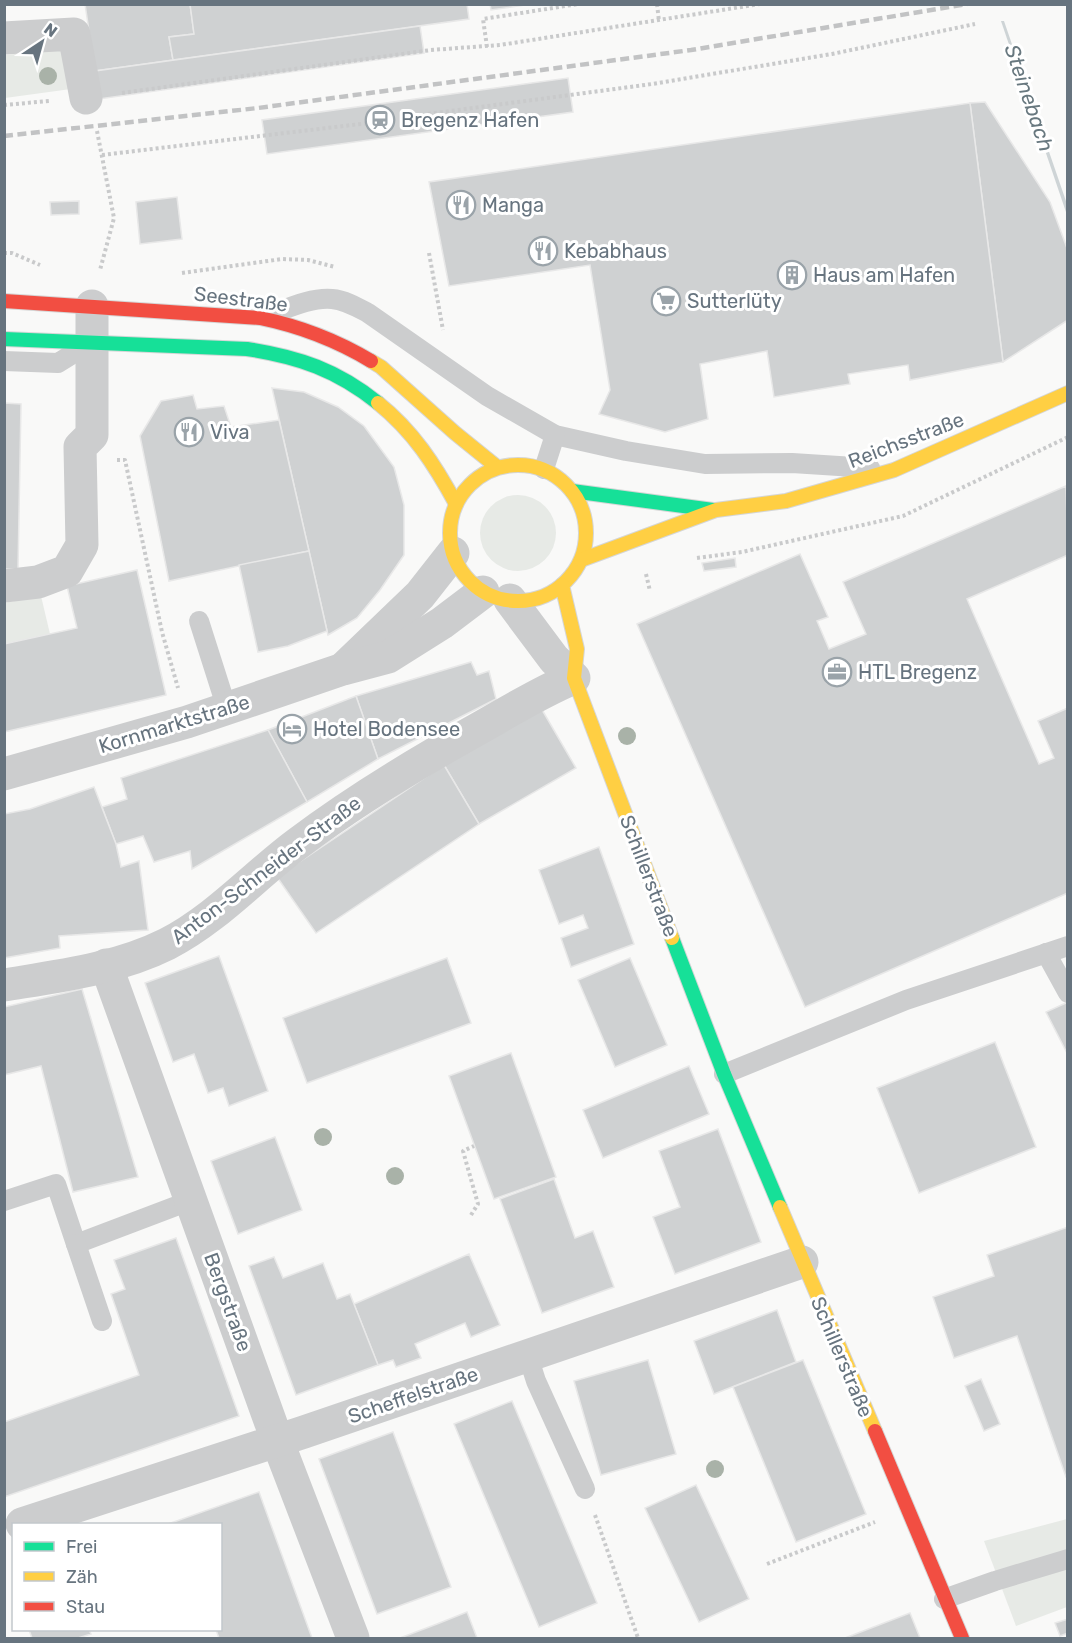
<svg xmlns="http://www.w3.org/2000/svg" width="1072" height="1643" font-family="Rubik,sans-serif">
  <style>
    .green { fill: #e7eae6 }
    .water { fill: #ced4d6 }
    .building { fill: #cfd1d2; stroke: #e8e8e8; stroke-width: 1.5 }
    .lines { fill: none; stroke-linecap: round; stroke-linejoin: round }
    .fast-casing { stroke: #d5d6d6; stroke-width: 16 }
    .slow-casing { stroke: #d5d6d6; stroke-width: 16 }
    .jam-casing { stroke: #d5d6d6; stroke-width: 16 }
    .path { stroke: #c9cacb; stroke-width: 4; stroke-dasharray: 3 3; stroke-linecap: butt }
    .lane { stroke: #cccdce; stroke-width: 20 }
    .street { stroke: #cccdce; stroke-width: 33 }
    .fast { stroke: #16e098; stroke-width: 14 }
    .slow { stroke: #ffcf43; stroke-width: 14 }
    .jam { stroke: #f24e42; stroke-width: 14 }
    .rail { stroke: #c2c3c4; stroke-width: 4.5; stroke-dasharray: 9 4.5; stroke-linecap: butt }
    .tree { fill: #a9b2a8 }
    .labels { text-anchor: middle; stroke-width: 6; stroke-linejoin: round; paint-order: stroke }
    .poi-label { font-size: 20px; fill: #67747f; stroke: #fff; text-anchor: start }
    .street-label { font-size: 20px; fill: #67747f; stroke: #fff }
    .water-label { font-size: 21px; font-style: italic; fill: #68787f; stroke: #fff }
  </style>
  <rect width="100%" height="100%" fill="#f9f9f8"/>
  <!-- green -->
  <g class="green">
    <polygon points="66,49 71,89 5,98 5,55"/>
    <circle cx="518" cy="533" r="38"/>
    <polygon points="41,596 50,634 5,644 4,603"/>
    <polygon points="1067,1519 1067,1607 1016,1626 984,1541"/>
  </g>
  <!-- water -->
  <polygon class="water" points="1001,21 1004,21 1067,204 1067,215"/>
  <!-- building -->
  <g class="building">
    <polygon points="85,4 190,4 194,34 169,37 173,60 95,71"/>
    <polygon points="190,4 467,4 469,19 173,60 169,37 194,34"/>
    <polygon points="490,4 532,4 491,10"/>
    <polygon points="420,26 424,53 99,99 95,71"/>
    <polygon points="568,78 573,112 267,154 262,120"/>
    <polygon points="985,102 1050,202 1068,251 1068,320 1003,362 970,103"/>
    <polygon points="970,103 1003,362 910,380 908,365 848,374 850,384 774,397 767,351 700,364 708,419 665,432 599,414 610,390 590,265 449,286 429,182"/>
    <polygon points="177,197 182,239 140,244 136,202"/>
    <polygon points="79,201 79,214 51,215 50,202"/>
    <polygon points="272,388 304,392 338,407 364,426 394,467 404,505 404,555 380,590 357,618 328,635"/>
    <polygon points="193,395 197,409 224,406 231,427 279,420 309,551 169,581 140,436 161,401"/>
    <polygon points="4,403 21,404 18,569 4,569"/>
    <polygon points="1066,486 1068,555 967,599 1039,764 1054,758 1038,721 1068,708 1068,893 805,1007 637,624 800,554 828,617 817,621 829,649 866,634 843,582"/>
    <polygon points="309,551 327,631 288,646 258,652 239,565"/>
    <polygon points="735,558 736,567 704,571 702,563"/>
    <polygon points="137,570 166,695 4,732 4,644 77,628 67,586"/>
    <polygon points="471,662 477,675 489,671 496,699 378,759 356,696"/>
    <polygon points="356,696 378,759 307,802 268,730"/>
    <polygon points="541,708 576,768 479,824 444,765"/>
    <polygon points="268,730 307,802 192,869 190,851 154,862 143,836 116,844 102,807 127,799 121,778"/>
    <polygon points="444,765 479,824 316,933 277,877"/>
    <polygon points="94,787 116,844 121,867 139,861 148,930 59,936 60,948 4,958 4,814 30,809"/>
    <polygon points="599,847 634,944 571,967 561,938 588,928 583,915 559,924 539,870"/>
    <polygon points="219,956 268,1091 229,1106 223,1088 208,1093 194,1054 173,1062 145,983"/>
    <polygon points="447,958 471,1023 307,1083 283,1018"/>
    <polygon points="630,958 667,1045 615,1067 578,980"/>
    <polygon points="82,989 138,1177 73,1192 41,1066 4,1075 4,1007"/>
    <polygon points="1068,1002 1068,1055 1046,1012"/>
    <polygon points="995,1042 1036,1147 919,1193 877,1088"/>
    <polygon points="511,1053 556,1177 494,1199 449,1076"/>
    <polygon points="689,1066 709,1114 603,1158 583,1110"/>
    <polygon points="718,1129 761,1242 675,1274 653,1217 680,1207 659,1151"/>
    <polygon points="275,1137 302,1210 238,1234 211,1161"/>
    <polygon points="554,1179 575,1238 593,1231 614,1287 542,1313 500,1199"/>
    <polygon points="1068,1227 1068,1477 1066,1477 1017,1336 954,1358 933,1297 994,1276 987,1255"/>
    <polygon points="176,1238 239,1416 4,1497 4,1422 139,1375 111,1294 125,1289 114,1260"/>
    <polygon points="469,1254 500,1325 471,1337 465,1323 415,1344 421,1358 396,1367 393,1360 378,1365 354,1304"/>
    <polygon points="274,1257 283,1278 323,1263 337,1299 350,1294 378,1365 296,1395 249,1266"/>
    <polygon points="777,1310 796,1362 714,1394 694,1341"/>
    <polygon points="648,1360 676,1454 601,1475 574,1381"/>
    <polygon points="803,1360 866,1514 796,1542 733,1387"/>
    <polygon points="981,1379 1000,1424 984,1431 965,1386"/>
    <polygon points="512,1401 597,1603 539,1627 454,1424"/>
    <polygon points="393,1432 451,1587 377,1614 319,1459"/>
    <polygon points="696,1485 749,1599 699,1622 645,1508"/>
    <polygon points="259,1492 312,1638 219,1638 216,1630 220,1630 220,1524 168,1524"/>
    <polygon points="467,1612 477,1638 400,1638 437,1624"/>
    <polygon points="910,1613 920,1638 845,1638"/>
    <polygon points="1068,1619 1068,1633 1060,1636 1055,1623"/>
    <polygon points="29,1630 89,1630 91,1634 78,1638 32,1638"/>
  </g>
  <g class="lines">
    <!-- fast casing -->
    <g class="fast-casing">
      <g id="fast">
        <path d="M 4,339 L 247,349 C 299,357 337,370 378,403"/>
        <polyline points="572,491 713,510"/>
        <polyline points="672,938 724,1074 780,1207"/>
      </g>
    </g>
    <!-- slow casing -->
    <g class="slow-casing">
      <g id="slow">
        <polyline points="371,361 381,367 455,433 497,467"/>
        <path d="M 378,403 C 413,431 435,465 456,504"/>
        <circle cx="518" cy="533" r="68"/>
        <polyline points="581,560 716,510 786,501 894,470 1068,393"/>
        <polyline points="562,585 577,649 574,678 672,938"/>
        <polyline points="780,1207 875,1431"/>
      </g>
    </g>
    <!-- jam casing -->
    <g class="jam-casing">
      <g id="jam">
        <path d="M 4,301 L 260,318 C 299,326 336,340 371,361"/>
        <polyline points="875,1431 962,1638"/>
      </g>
    </g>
    <!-- path -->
    <g class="path">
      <polyline points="657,4 659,21"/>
      <polyline points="487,47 483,19 578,4"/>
      <polyline points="122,93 431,50 500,45 760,4"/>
      <polyline points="4,105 49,101"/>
      <polyline points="428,114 652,84 832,54 975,24"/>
      <polyline points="97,131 114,218 100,270"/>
      <polyline points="102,155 377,122"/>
      <polyline points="4,253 12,253 40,265"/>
      <polyline points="429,253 443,330"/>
      <polyline points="182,273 282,259 308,260 335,267"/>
      <polyline points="117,460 125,460 162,632 178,688"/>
      <polyline points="697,558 742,552 903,516 1068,437"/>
      <polyline points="646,574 650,591"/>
      <polyline points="471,1215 478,1204 463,1151 474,1146"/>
      <polyline points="595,1515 638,1638"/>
      <polyline points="767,1564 875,1522"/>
    </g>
    <!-- lane -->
    <g class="lane">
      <path d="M 266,316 C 286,309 311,297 332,299 C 345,300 357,307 368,313 L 487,396 L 555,435 L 626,451 L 705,464 L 792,463 L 870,468"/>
      <polyline points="4,361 58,363 87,345"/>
      <polyline points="544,469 555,435"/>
      <polyline points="199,621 227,709"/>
      <polyline points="1046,953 1068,993"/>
      <polyline points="724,1074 906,1000 1068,946"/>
      <polyline points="4,1201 56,1184 76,1244 192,1200"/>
      <polyline points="76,1244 102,1321"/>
      <polyline points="528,1356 536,1381 585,1489"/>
      <polyline points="944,1599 995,1581 1068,1559"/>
    </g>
    <!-- street -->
    <g class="street">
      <polyline points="4,38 74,34 86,98"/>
      <polyline points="4,586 38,582 67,571 82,545 80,447 92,435 92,306"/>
      <polyline points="344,668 420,595 453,553"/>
      <polyline points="4,774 187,722 343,669 388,657 442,623 483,592"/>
      <polyline points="106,965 277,1440 353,1638"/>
      <path d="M 4,985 C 59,976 117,969 167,944 C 216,919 254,876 297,844 C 354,801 415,764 478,729 C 510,711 540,692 574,678 L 554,659 L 510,600"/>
      <polyline points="22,1524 304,1432 802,1262"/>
    </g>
    <!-- fast -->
    <use href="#fast" class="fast"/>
    <!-- slow -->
    <use href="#slow" class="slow"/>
    <!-- jam -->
    <use href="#jam" class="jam"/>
    <!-- rail -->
    <polyline class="rail" points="4,136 258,108 691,50 967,4"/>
  </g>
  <!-- trees -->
  <g class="tree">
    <circle cx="48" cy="76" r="9"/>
    <circle cx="627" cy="736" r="9"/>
    <circle cx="323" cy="1137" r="9"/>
    <circle cx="395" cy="1176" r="9"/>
    <circle cx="715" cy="1469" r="9"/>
  </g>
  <!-- icons -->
  <defs>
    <g id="station-ring" transform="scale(1.5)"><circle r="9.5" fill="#fff" stroke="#9aa3a9" stroke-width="1.5"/><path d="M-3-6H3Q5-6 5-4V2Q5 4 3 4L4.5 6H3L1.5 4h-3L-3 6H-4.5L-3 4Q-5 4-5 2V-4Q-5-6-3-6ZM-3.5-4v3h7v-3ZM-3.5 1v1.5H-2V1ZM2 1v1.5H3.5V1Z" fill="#9aa3a9"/></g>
    <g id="restaurant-ring" transform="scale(1.5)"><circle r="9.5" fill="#fff" stroke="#9aa3a9" stroke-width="1.5"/><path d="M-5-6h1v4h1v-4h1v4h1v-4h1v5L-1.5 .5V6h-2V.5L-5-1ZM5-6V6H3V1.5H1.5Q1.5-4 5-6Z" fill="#9aa3a9"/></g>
    <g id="building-ring" transform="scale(1.5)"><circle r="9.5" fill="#fff" stroke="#9aa3a9" stroke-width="1.5"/><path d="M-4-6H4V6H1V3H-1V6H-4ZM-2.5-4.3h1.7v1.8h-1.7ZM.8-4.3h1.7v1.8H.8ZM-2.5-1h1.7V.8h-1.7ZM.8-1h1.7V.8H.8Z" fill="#9aa3a9"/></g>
    <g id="supermarket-ring" transform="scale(1.5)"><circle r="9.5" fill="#fff" stroke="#9aa3a9" stroke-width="1.5"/><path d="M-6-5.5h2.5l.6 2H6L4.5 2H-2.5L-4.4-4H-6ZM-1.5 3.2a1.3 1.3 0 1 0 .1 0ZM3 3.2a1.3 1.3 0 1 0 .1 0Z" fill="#9aa3a9"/></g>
    <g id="office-ring" transform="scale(1.5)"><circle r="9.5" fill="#fff" stroke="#9aa3a9" stroke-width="1.5"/><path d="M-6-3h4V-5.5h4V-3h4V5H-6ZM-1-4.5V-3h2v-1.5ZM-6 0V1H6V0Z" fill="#9aa3a9"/></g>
    <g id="hotel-ring" transform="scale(1.5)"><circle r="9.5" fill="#fff" stroke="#9aa3a9" stroke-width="1.5"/><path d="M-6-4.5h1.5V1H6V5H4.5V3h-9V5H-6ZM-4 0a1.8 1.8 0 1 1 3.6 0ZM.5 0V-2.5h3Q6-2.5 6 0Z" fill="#9aa3a9"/></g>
  </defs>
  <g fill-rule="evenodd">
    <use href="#station-ring" x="380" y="120"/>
    <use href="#restaurant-ring" x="461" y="205"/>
    <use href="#restaurant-ring" x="543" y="251"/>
    <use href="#building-ring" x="792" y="275"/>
    <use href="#supermarket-ring" x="666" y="301"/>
    <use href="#restaurant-ring" x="189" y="432"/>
    <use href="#office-ring" x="837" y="672"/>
    <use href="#hotel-ring" x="292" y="729"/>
  </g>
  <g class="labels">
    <!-- poi labels -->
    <g class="poi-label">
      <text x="401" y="127">Bregenz Hafen</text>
      <text x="482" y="212">Manga</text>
      <text x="564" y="258">Kebabhaus</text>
      <text x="813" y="282">Haus am Hafen</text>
      <text x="687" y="308">Sutterlüty</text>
      <text x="210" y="439">Viva</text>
      <text x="858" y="679">HTL Bregenz</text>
      <text x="313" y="736">Hotel Bodensee</text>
    </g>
    <!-- street labels -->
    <g class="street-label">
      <text transform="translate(241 299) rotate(7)" y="7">Seestraße</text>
      <text transform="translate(906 440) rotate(-21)" y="7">Reichsstraße</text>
      <text transform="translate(174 724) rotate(-17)" y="7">Kornmarktstraße</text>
      <text transform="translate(266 870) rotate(-37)" y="7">Anton-Schneider-Straße</text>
      <text transform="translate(649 876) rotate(69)" y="7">Schillerstraße</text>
      <text transform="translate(228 1302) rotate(70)" y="7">Bergstraße</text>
      <text transform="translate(842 1357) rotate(67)" y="7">Schillerstraße</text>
      <text transform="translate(413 1395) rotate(-19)" y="7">Scheffelstraße</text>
    </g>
    <!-- water labels -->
    <g class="water-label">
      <text transform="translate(1029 98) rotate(71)" y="7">Steinebach</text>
    </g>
  </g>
  <!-- border -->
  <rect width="1072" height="1643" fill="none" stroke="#67747f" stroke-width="12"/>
  <!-- legend -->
  <rect x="12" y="1523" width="210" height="108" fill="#ffffff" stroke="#c2c7cc" stroke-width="1.5"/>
  <rect x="24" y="1542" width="30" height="9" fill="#16e098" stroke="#c2c7cc" stroke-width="1.5"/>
  <text x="66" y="1553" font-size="18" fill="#67747f">Frei</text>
  <rect x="24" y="1572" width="30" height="9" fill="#ffcf43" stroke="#c2c7cc" stroke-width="1.5"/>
  <text x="66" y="1583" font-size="18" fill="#67747f">Zäh</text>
  <rect x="24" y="1602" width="30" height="9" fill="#f24e42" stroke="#c2c7cc" stroke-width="1.5"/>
  <text x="66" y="1613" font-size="18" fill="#67747f">Stau</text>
  <!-- north arrow -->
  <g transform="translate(42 42) rotate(36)" stroke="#ffffff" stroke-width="4.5" paint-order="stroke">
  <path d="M0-4.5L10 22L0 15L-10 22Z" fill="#67747f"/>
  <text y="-9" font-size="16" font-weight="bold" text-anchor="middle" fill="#67747f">N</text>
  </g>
</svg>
